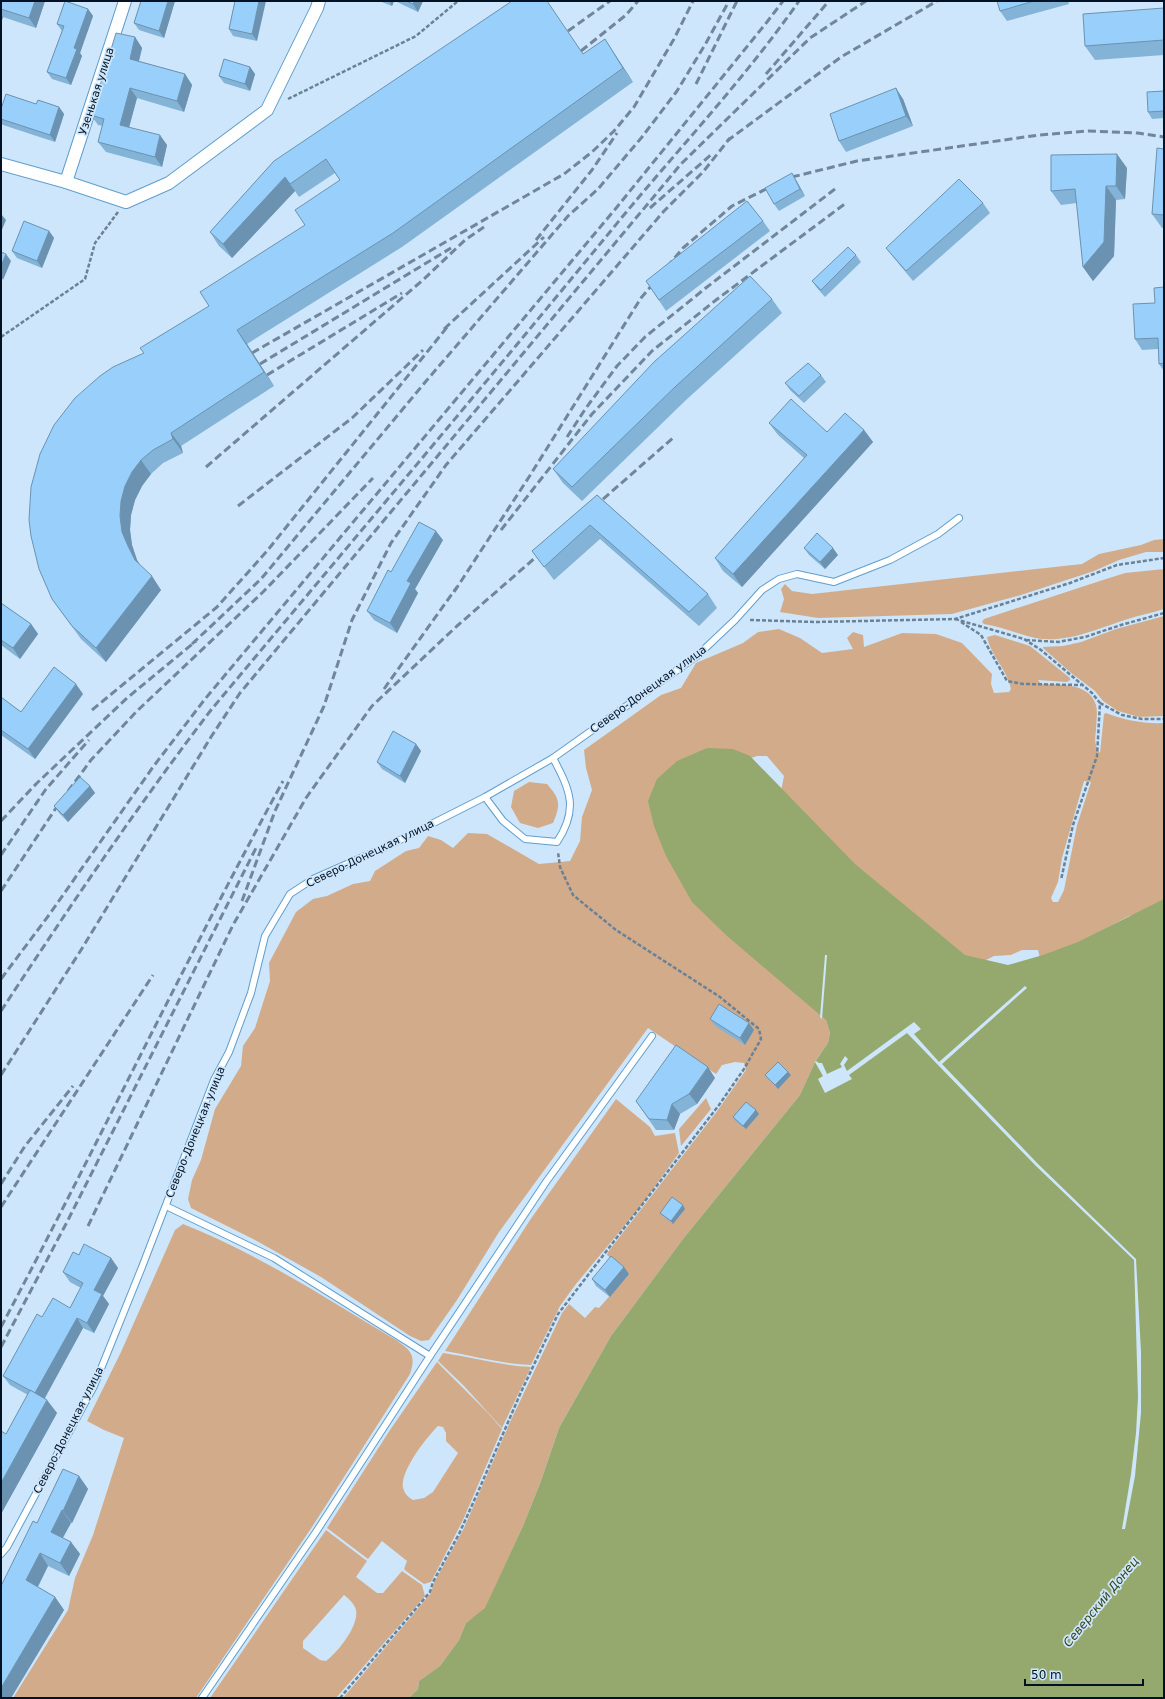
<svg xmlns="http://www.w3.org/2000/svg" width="1165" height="1699" font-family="'DejaVu Sans',sans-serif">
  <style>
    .green { fill: #d2ac8a; fill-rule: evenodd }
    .water { fill: #95a86d }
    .pier { fill: #cde6fb }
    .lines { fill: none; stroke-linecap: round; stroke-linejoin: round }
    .service-casing { stroke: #5f9ece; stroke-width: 8 }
    .minor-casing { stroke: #5f9ece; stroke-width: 14 }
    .path { stroke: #6b8195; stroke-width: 2.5; stroke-dasharray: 4 2; stroke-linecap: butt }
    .service { stroke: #fff; stroke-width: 6 }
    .minor { stroke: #fff; stroke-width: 12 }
    .rail { stroke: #71869a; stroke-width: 3; stroke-dasharray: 8 4; stroke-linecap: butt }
    .wall { fill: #84b3d8 }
    .shaded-wall { fill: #6b92b0 }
    .building { fill: #99d0fb; stroke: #6b92b0 }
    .labels { text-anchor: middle; stroke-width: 3.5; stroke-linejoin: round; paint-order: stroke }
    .street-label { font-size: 11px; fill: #001224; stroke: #cde6fb }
    .water-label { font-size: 12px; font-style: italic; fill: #344014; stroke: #cde6fb }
  </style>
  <rect width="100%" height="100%" fill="#cde6fb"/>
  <!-- green -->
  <g class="green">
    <polygon points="1164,539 1164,552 1146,552 1119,560 1094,571 1021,595 952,614 818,618 780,612 784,599 781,589 785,584 792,591 812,594 1082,564 1099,554 1141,545 1154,540"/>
    <path d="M 1164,569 L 1164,609 C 1152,613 1140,615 1128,619 C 1099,628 1066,644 1035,638 C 1018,634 1002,627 984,624 L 982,622 L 984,619 L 1106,579 L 1125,573 Z"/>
    <polygon points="1164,616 1164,716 1139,717 1118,711 1103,701 1095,691 1070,672 1043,648 1043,647 1063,646 1081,642 1116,629"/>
    <path d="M 779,629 L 800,638 L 822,653 L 853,649 L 847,638 L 853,632 L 863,635 L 864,647 L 902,633 L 936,634 L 962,643 L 992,674 L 991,684 L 994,693 L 1009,692 L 1011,689 C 1007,669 991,656 987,637 L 995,635 L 1030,646 L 1070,678 L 1070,680 L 1067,682 L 1038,680 L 1041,684 C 1059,685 1089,682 1096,705 C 1098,713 1096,722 1096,730 C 1095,739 1094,745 1100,753 L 1104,714 L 1106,713 C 1124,720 1144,724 1164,723 L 1164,910 L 1129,916 L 1097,933 L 1042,966 L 1038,950 L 1022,950 L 1011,955 L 994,956 L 978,964 L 953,956 L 898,909 L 781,791 L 784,776 L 767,756 L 757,756 L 743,761 L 784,973 L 826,1020 L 830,1033 L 828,1043 L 815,1062 L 800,1095 L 683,1239 L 611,1336 L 559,1428 L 541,1481 L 523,1526 L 485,1609 L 466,1623 L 459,1640 L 440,1666 L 419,1681 L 418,1689 L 409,1698 L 343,1698 L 431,1593 L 434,1583 L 464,1528 L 511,1420 L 562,1313 L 569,1304 L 585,1318 L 595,1307 L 599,1308 L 629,1274 L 607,1255 L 608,1252 L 718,1110 L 746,1070 L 744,1063 L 735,1062 L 722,1065 L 716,1074 L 648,1028 L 499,1232 L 457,1300 L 429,1340 L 421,1341 L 410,1336 L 321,1277 L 255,1240 L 191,1208 L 188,1199 L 192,1180 L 201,1160 L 215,1109 L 241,1066 L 243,1046 L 255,1028 L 270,981 L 269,963 L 296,912 L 313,899 L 327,896 L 353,884 L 370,881 L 375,871 L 406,851 L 419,848 L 428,836 L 441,840 L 453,848 L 468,833 L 487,834 L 539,864 L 570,861 L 580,841 L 582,817 L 592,790 L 586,768 L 584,750 L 661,695 L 681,688 L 696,663 L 743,643 L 758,632 ZM 1084,781 L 1091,782 L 1077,825 L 1064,890 L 1058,902 L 1053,902 L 1051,898 L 1058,882 L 1062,858 Z"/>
    <path d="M 529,782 L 547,784 C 560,799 561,804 553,823 L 538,828 L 520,823 L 511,807 L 514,791 Z"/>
    <polygon points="706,1098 711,1109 681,1146 679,1129"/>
    <path d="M 616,1099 L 650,1127 L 655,1136 L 675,1133 L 679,1153 L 640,1207 L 576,1284 L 560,1306 L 531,1365 C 502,1364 474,1356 445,1351 L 530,1220 Z"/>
    <path d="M 183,1224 C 259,1254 327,1299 396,1340 C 412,1351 416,1356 410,1374 L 312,1527 L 196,1698 L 13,1698 L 68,1610 L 75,1578 L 93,1535 L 124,1438 L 104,1430 L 87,1421 L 121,1352 L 175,1230 Z"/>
    <path d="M 443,1353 C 473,1357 501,1366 531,1367 L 502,1428 L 464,1386 L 438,1361 Z"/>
    <path d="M 437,1362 L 488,1413 L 502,1429 L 463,1520 L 431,1582 L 424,1584 L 406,1571 L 404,1569 L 407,1561 L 382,1541 L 368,1559 L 327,1528 L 390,1430 ZM 438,1426 L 443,1427 L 446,1433 L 446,1441 L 458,1453 L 433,1492 L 424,1498 L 413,1500 C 408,1497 405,1494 403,1488 C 400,1471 426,1438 438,1426 Z"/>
    <path d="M 326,1530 L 367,1561 L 356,1577 L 377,1593 L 383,1593 L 402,1571 L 422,1585 L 425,1596 L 336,1698 L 210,1698 ZM 344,1595 C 349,1599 354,1603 356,1610 C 359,1626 338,1652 326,1661 L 320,1660 L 303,1648 L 303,1641 Z"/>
  </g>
  <!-- water -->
  <polygon class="water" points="707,748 733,749 750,756 855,864 965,955 1008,965 1043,955 1078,942 1164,899 1164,1698 409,1698 418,1689 419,1681 440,1666 459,1640 466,1623 485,1608 523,1526 541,1481 559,1428 611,1336 683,1239 800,1095 815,1062 828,1043 830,1033 826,1020 727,936 692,902 666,856 654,826 648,801 657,779 677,761"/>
  <!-- pier -->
  <g class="pier">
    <polygon points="825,955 827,955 822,1019 820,1017"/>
    <polygon points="1025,986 1027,988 942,1064 1038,1164 1136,1259 1141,1352 1141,1413 1135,1476 1125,1529 1122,1529 1131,1474 1136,1433 1138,1397 1134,1260 1036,1166 907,1033 849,1075 852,1079 825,1093 818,1079 823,1076 815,1062 816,1061 819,1063 822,1063 827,1074 842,1067 840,1064 845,1056 848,1059 844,1065 847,1071 914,1022 921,1029 914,1034 939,1062"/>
  </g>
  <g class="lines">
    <!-- service casing -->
    <g class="service-casing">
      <g id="service">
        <path d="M 485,797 L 503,821 L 525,839 L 557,842 C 579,809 570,790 553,758"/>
        <polyline points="166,1206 274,1258 430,1356"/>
        <polyline points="1,1554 7,1547 94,1386 142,1267 214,1080 229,1052 251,993 265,936 290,894 313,879 390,845 485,797 553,758 697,656 735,620 762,590 779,579 797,574 834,582 890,560 938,534 959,518"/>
        <polyline points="202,1698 316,1532 430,1356 546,1182 652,1036"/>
      </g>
    </g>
    <!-- minor casing -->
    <g class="minor-casing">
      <g id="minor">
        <polyline points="1,164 66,182 126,202 169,183 267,110 317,8 319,1"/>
        <polyline points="66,182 125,1"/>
      </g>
    </g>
    <!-- path -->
    <g class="path">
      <polyline points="288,99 416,36 458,1"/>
      <polyline points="1,337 85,279 95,243 118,212"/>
      <polyline points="955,619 1024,639 1041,650 1092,693 1100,703 1097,756 1073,825 1061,880"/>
      <polyline points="750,620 816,622 955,619 1070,583 1117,565 1164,558"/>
      <polyline points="961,622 981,635 1007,681 1023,684 1081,685"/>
      <polyline points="1026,640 1058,642 1085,637 1121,625 1164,613"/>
      <polyline points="1100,703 1122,715 1142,719 1164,719"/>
      <polyline points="340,1698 430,1592 433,1582 459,1534 478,1492 521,1392 558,1314 719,1105 744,1069 761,1039 759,1029 720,997 616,930 573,895 560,867 558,852"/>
    </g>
    <!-- service -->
    <use href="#service" class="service"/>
    <!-- minor -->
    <use href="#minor" class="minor"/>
    <!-- rail -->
    <g class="rail">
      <polyline points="568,31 610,1"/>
      <polyline points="581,51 626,15 638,1"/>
      <polyline points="766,74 829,1"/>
      <polyline points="696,84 737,1"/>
      <polyline points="727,141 841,57 937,1"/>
      <polyline points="650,208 713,153"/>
      <polyline points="536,240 592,170 617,133"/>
      <polyline points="667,267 683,248 732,206 788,178 857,161 1039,135 1088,131 1138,133 1164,137"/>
      <polyline points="444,329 544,237"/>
      <polyline points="252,353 564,174 592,152 614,131 634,107 674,39 693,1"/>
      <polyline points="260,364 451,248"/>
      <polyline points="267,375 402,293"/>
      <polyline points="567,437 586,408 617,366 645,337 707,287 835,189"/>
      <polyline points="206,467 424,279 465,240 484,227"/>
      <polyline points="238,506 352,418 423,350"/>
      <polyline points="594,507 674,437"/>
      <polyline points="501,530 592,414 652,351 716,300 846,203"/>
      <polyline points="454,592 529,477 641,298 657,279"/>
      <polyline points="192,644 261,579 427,380 568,216 598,189 642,137 677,91 706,43 729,1"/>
      <polyline points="384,689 457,587"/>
      <polyline points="92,710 217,607 267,551 448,326"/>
      <polyline points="1,821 37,783 127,698 196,641"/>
      <polyline points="1,855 46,789 89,740"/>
      <polyline points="1,891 58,805 91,760 137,711 263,592 373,478"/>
      <polyline points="242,901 275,811 324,706 352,620 391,543 446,465 664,211 703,172 730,138"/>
      <polyline points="1,979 49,915 153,767 205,699 617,207 767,22 783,1"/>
      <path d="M 1,1011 C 68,909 136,808 211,710 C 348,546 487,382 623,216 C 682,145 746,77 799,1"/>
      <polyline points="1,1075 81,950 211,737 240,693 681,164 810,38 866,1"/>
      <polyline points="1,1184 25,1146 73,1086"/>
      <polyline points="1,1207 153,975"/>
      <polyline points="88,1226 233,925 306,798 372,706 457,626 544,550"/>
      <path d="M 1,1327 C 97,1146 185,961 283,781"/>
      <polyline points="1,1347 67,1222 257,846"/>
    </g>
  </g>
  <!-- wall -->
  <g class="wall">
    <polygon points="1,1 45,1 36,28 3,17 1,23"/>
    <polygon points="141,1 175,1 164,38 139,30 134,23"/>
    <polygon points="235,1 257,41 233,36 229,29"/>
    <polygon points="379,1 394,1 392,6"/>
    <polygon points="395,1 423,1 418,12"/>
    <polygon points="997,1 1068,1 1069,4 1007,21 1000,11"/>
    <polygon points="1164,8 1164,55 1095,60 1085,46"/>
    <polygon points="88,9 93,16 80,53 82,56 71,85 52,79 47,72 62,31 57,24"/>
    <polygon points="135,37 142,48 139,61 185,74 192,85 184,112 137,98 129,127 167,145 162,167 106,152 98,142 103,126 98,125 91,115"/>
    <polygon points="605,39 633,82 402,247 247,344 274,386 181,446 183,453 163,463 151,474 142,486 135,500 131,515 130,530 132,545 137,560 139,564 161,590 106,662 81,639 52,599 144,353 209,306 305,225 340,180 335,173 299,197 295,191 232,258 219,246 210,232 274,161 583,54"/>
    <polygon points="250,67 255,74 250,91 224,83 219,76"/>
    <polygon points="1164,91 1164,118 1152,119 1148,112"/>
    <polygon points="903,99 913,126 846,152 839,141"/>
    <polygon points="36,104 59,107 64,114 55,142 3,125 1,123 1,109"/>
    <polygon points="1164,149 1164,228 1162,228 1152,214"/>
    <polygon points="1127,168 1125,199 1116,200 1114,256 1093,281 1083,267 1077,203 1061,205 1051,191"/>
    <polygon points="796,180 805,196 779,211 774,204"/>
    <polygon points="983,203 990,213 913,281 894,258 886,248"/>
    <polygon points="763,221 770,231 666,311 646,281"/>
    <polygon points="49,231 54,238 42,268 17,258 12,251"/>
    <polygon points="856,255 861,262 825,297 817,288 812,281"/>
    <polygon points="1164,287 1164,371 1159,364 1158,349 1142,350 1135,339"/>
    <polygon points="772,299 782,313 686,400 582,501 563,483 553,469"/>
    <polygon points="821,375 826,382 804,403 790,390 785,383"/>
    <polygon points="769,423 827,432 864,430 873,442 742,587 723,571 715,558 804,458 778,435"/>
    <polygon points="597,495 708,594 717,608 699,626 600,539 554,580 532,551"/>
    <polygon points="443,540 415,589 418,593 397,633 374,620 367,611 391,572"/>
    <polygon points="804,548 838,555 825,569 809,555"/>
    <polygon points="1,603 31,624 38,634 20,659 1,645"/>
    <polygon points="83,694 35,759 1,735 1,697 21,712"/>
    <polygon points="416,744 421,751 405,783 382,769 377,762"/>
    <polygon points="90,786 95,793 68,822 59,813 54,806"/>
    <polygon points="710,1019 754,1030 745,1045 715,1026"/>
    <polygon points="788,1072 791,1075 778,1089 768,1079 765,1075"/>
    <polygon points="715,1078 697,1104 680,1114 674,1130 656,1130 636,1101"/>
    <polygon points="759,1114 746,1129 735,1121 733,1117"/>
    <polygon points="685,1209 673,1224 663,1216 660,1213"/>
    <polygon points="79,1255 111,1258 118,1268 103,1296 109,1304 94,1333 83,1328 45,1398 57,1413 1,1514 1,1431 6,1434 28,1395 10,1385 3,1376 42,1317 70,1308 81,1288 70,1282 63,1272"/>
    <polygon points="629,1274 610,1297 596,1286 592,1279"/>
    <polygon points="79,1476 88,1489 72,1523 71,1523 63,1538 71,1542 80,1554 69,1576 48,1566 38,1587 55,1597 64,1610 11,1698 37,1523"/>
  </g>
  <!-- shaded-wall -->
  <g class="shaded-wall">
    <polygon points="35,1 45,1 36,28 29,18"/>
    <polygon points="168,1 175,1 164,38 159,31"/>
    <polygon points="259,1 266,1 257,41 252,34"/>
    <polygon points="389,1 394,1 392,6"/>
    <polygon points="414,1 423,1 418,12 413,4"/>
    <polygon points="88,9 93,16 80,53 82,56 71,85 66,78 74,48"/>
    <polygon points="1,15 3,17 1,23"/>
    <polygon points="135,37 142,48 137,69 130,59"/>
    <polygon points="605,39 614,53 633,82 623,68"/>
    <polygon points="250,67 255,74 250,91 245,84"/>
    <polygon points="185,74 192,85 184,112 177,101"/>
    <polygon points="130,88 137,98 127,135 120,125"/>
    <polygon points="896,88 903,99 913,126 906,116"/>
    <polygon points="59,107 64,114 55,142 50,135"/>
    <polygon points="160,135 167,145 162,167 155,157"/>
    <polygon points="1117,154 1127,168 1125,199 1116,186"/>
    <polygon points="792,173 796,180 805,196 800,189"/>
    <polygon points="285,177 295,191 232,258 223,244"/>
    <polygon points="1106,186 1116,200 1114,256 1093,281 1083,267"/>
    <polygon points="1,214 6,220 1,232"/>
    <polygon points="49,231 54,238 42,268 37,261"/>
    <polygon points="6,254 11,261 3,280 1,276 1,266"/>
    <polygon points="237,330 247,344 274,386 264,372"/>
    <polygon points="864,430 873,442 742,587 733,574"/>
    <polygon points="171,433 181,446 183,453 173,439"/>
    <polygon points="141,460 151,474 142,486 135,500 131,515 130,530 132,545 137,560 145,573 135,560 128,546 122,532 120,516 121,501 125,486 132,472"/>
    <polygon points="436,531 443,540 415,589 418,593 397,633 390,623 407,581"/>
    <polygon points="833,548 838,555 825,569 820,562"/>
    <polygon points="152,576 161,590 106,662 96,648"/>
    <polygon points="31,624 38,634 20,659 13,648"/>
    <polygon points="76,684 83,694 35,759 28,749"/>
    <polygon points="416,744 421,751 405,783 400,776"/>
    <polygon points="90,786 95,793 68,822 63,815"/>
    <polygon points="749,1023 754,1030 745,1045 740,1038"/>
    <polygon points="708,1067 715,1078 697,1104 689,1094"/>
    <polygon points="788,1072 791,1075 778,1089 775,1085"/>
    <polygon points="672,1104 680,1114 674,1130 667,1120"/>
    <polygon points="756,1110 759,1114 746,1129 743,1126"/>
    <polygon points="683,1205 685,1209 673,1224 671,1221"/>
    <polygon points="111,1258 118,1268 103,1296 109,1304 94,1333 87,1323 94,1290"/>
    <polygon points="624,1267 629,1274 610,1297 605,1290"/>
    <polygon points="77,1318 83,1328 42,1403 35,1393"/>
    <polygon points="47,1400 57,1413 1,1514 1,1483"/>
    <polygon points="79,1476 88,1489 72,1523 63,1511"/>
    <polygon points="62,1510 71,1523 59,1544 51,1532"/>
    <polygon points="71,1542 80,1554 69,1576 60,1563"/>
    <polygon points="40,1553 48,1566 35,1592 26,1580"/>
    <polygon points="55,1597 64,1610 11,1698 1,1698 1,1688"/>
  </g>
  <!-- building -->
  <g class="building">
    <polygon points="1,1 35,1 29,18 1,9"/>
    <polygon points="65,1 88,9 74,48 77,49 66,78 47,72 64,26 57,24"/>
    <polygon points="141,1 168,1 159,31 134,23"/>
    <polygon points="235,1 259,1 252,34 229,29"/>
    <polygon points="406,1 414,1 413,4"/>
    <polygon points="512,1 547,1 583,54 605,39 623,68 393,233 237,330 264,372 171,433 173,439 153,450 141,460 132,472 125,486 121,501 120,516 122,532 128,546 135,560 152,576 96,648 72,626 52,599 39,569 31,536 29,520 31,487 40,454 54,425 75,398 100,376 113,367 144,353 140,348 209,306 200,292 305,225 295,210 340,180 326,159 290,184 285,177 223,244 210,232 274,161"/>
    <polygon points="997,1 1034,1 1000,11"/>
    <polygon points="1164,8 1164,40 1085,46 1083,14"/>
    <polygon points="116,33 135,37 130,59 185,74 177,101 130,88 120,125 160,135 155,157 98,142 104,119 91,115"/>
    <polygon points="224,59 250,67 245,84 219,76"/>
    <polygon points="896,88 906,116 839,141 830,114"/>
    <polygon points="1164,91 1164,111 1148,112 1147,92"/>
    <polygon points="6,94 36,104 38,100 59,107 50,135 1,119 1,109"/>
    <polygon points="1157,148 1164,149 1164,215 1152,214"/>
    <polygon points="1117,154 1116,186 1106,186 1104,242 1083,267 1075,189 1051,191 1051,155"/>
    <polygon points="792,173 800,189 774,204 765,188"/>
    <polygon points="959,179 983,203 906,271 886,248"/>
    <polygon points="747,201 763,221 659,300 646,281"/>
    <polygon points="24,221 49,231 37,261 12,251"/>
    <polygon points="848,247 856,255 821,290 812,281"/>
    <polygon points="1,252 6,254 1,266"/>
    <polygon points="750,276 772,299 676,386 572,487 553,469 654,362"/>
    <polygon points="1164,287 1164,363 1159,364 1158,338 1135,339 1133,304 1155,303 1154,288"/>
    <polygon points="808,363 821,375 799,396 785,383"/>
    <polygon points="791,399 827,432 845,413 864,430 733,574 715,558 807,455 769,423"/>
    <polygon points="597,495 708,594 689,612 590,525 544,567 532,551"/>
    <polygon points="419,522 436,531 407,581 411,583 390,623 367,611 388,570 391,572"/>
    <polygon points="817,533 833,548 820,562 804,548"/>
    <polygon points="1,603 31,624 13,648 1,640"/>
    <polygon points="54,667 76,684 28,749 1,730 1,697 21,712"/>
    <polygon points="393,731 416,744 400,776 377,762"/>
    <polygon points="80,777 90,786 63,815 54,806"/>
    <polygon points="719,1004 749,1023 740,1038 710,1019"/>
    <polygon points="676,1045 708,1067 689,1094 672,1104 667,1120 649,1119 636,1101"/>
    <polygon points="778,1062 788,1072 775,1085 765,1075"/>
    <polygon points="746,1102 756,1110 743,1126 733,1117"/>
    <polygon points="672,1197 683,1205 671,1221 660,1213"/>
    <polygon points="84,1244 111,1258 94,1290 102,1294 87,1323 77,1318 35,1393 3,1376 37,1314 42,1317 53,1298 70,1308 83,1283 63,1272 73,1252 79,1255"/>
    <polygon points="611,1256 624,1267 605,1290 592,1279"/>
    <polygon points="30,1390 47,1400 1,1483 1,1431 6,1434"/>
    <polygon points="63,1469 79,1476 63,1511 62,1510 51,1532 71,1542 60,1563 40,1553 26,1580 55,1597 1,1688 1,1586 33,1521 37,1523"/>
  </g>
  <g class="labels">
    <!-- street labels -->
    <g class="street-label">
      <text transform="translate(96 91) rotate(-72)" y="4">Узенькая улица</text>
      <text transform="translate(648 689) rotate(-36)" y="4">Северо-Донецкая улица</text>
      <text transform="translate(370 853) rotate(-26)" y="4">Северо-Донецкая улица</text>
      <text transform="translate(195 1132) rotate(-68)" y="4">Северо-Донецкая улица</text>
      <text transform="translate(68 1430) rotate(-63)" y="4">Северо-Донецкая улица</text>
    </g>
    <!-- water labels -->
    <g class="water-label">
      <text transform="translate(1101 1602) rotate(-51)" y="4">Северский Донец</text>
    </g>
  </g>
  <!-- border -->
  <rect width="1165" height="1699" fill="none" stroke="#001224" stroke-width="4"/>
  <!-- scale -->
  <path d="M1025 1679v6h118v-6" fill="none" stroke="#001224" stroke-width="2"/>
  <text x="1031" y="1679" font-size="12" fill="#001224" stroke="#cde6fb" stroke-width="3" paint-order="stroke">50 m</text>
</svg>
